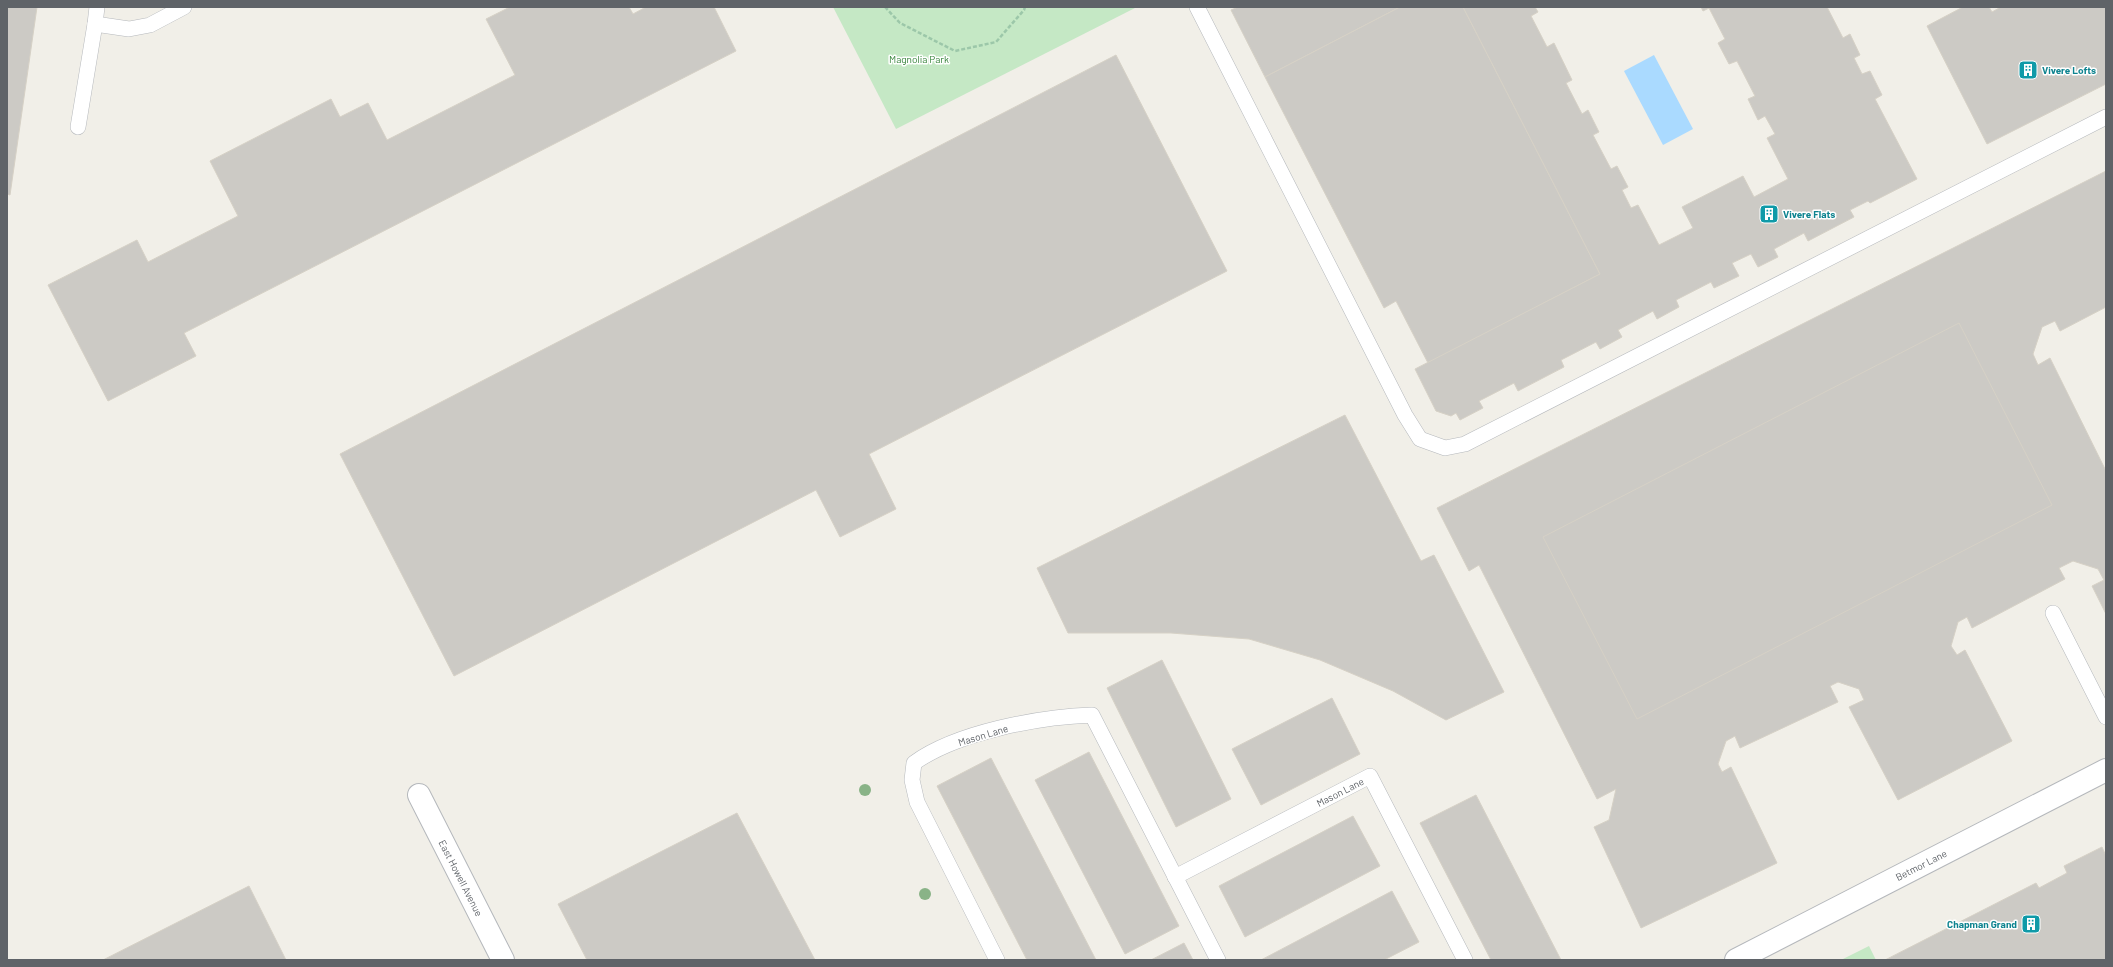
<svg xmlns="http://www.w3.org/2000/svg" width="2113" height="967" font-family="Barlow,sans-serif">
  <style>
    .green { fill: #c5e8c5 }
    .water { fill: #aadaff }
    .building { fill: #cccac5; stroke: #d6d1c6 }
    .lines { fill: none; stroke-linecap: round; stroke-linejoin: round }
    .service-casing { stroke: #b5b8bc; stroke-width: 16 }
    .minor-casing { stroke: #b5b8bc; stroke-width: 24 }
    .path { stroke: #9cc7a9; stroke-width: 2.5; stroke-dasharray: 4 2; stroke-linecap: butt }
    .service { stroke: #fff; stroke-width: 15 }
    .minor { stroke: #fff; stroke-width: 22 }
    .tree { fill: #89b387 }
    .labels { text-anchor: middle; stroke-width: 3; stroke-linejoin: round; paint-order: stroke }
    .park-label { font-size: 10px; fill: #348238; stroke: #fff }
    .culture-label { font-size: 10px; font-weight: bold; fill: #0d838f; stroke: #fff; text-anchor: start }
    .street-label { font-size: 10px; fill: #5f6368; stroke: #fff }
  </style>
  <rect width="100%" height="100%" fill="#f1efe8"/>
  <!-- green -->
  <g class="green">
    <polygon points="833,7 1137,7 896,129"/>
    <polygon points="1869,946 1876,960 1841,960"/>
  </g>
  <!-- water -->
  <polygon class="water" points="1654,55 1693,129 1663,145 1624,71"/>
  <!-- building -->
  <g class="building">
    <polygon points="7,7 37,7 10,195 7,194"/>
    <polygon points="510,7 629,7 633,14 646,7 714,7 736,51 184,333 196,356 108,401 48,285 137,240 148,262 238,216 210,161 331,99 340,117 368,103 387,140 515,75 486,19"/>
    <polygon points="1238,7 1400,7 1265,77 1231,10"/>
    <polygon points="1400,7 1463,7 1600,274 1428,363 1396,301 1384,308 1265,77"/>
    <polygon points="1463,7 1535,7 1538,12 1531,16 1547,47 1554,43 1572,80 1566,83 1582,114 1588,110 1599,132 1593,135 1611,169 1617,166 1628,187 1622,190 1631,208 1638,205 1659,245 1693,228 1682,207 1743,176 1754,197 1788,179 1767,138 1775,134 1765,116 1758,120 1748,99 1755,96 1737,61 1729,64 1718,43 1725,39 1709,8 1703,11 1701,7 1827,7 1843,38 1850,34 1860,55 1854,58 1862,74 1870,71 1882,95 1875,99 1917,179 1870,203 1868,201 1850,210 1854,217 1808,241 1804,233 1774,249 1778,257 1758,267 1751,254 1732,263 1739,276 1714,288 1711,282 1676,300 1679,307 1657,319 1653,311 1618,330 1622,337 1600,349 1596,342 1561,360 1564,367 1518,391 1514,383 1479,401 1483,408 1460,420 1456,413 1451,416 1436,411 1415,369 1600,274"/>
    <polygon points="1963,7 1989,7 1992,12 2001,7 2106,7 2106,84 1987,144 1927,26"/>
    <polygon points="1116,55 1227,271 869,454 896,509 840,537 816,490 454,676 340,454"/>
    <polygon points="2106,171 2106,307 2060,331 2055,321 2042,327 2033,354 2038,365 2050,358 2106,471 2106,614 2092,586 2104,580 2098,569 2073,561 2059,568 2065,579 1972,628 1967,617 1958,622 1951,646 1957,655 1965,650 2012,741 1898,800 1849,707 1864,700 1859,689 1838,682 1830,686 1838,702 1740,748 1735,736 1726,741 1718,764 1722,772 1731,767 1777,863 1641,928 1594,827 1609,820 1616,789 1597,799 1479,565 1469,571 1437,508"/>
    <polygon points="1959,323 2052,505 1637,719 1543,537"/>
    <polygon points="1345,415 1421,561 1434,555 1504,692 1446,720 1393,691 1320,660 1249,639 1171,633 1068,633 1037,568"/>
    <polygon points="1162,660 1231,799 1176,827 1107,688"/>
    <polygon points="1332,698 1360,754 1261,805 1232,749"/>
    <polygon points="1089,752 1179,926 1125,954 1035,780"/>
    <polygon points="991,758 1096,960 1027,960 937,786"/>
    <polygon points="1476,795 1561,960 1491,960 1420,823"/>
    <polygon points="737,813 815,960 587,960 558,904"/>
    <polygon points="1353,816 1380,866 1245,937 1219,886"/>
    <polygon points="2102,847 2106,856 2106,960 1885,960 2036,883 2039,888 2067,873 2064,866"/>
    <polygon points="249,886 286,960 103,960"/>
    <polygon points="1392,891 1419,942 1384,960 1261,960"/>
    <polygon points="1184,943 1193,960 1151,960"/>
  </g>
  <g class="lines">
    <!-- service casing -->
    <g class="service-casing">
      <g id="service">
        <polyline points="97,7 95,24 129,29 150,25 184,7"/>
        <polyline points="1197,7 1405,415 1420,439 1445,448 1465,444 2106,117"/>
        <polyline points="78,127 95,24"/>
        <polyline points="2053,613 2106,717"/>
        <polyline points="1175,877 1370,776 1465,960"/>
        <path d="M 997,960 L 917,802 L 912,780 L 914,763 C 957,732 1039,717 1092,715 L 1218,960"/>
      </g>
    </g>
    <!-- minor casing -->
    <g class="minor-casing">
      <g id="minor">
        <polyline points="419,795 503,960"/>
        <polyline points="1736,960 2106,770"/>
      </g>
    </g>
    <!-- path -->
    <polyline class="path" points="885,7 900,23 955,51 996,42 1024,10 1025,7"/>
    <!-- service -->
    <use href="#service" class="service"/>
    <!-- minor -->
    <use href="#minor" class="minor"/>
  </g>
  <!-- trees -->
  <g class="tree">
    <circle cx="865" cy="790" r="6"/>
    <circle cx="925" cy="894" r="6"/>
  </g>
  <!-- icons -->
  <defs>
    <g id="building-square" transform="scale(1)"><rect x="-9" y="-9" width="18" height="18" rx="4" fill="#0f9aa8" stroke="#fff"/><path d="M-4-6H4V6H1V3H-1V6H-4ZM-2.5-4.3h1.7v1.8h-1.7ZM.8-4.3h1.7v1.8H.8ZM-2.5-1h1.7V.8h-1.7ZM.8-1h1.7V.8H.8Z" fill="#fff"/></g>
  </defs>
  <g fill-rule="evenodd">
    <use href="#building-square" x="2028" y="70"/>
    <use href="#building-square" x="1769" y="214"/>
    <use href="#building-square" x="2031" y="924"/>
  </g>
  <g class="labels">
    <!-- park labels -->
    <g class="park-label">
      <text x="919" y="63">Magnolia Park</text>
    </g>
    <!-- culture labels -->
    <g class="culture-label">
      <text x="2042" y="74">Vivere Lofts</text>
      <text x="1783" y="218">Vivere Flats</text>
      <text x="2017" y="928" text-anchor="end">Chapman Grand</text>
    </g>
    <!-- street labels -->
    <g class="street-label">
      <text transform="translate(983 735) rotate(-17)" y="4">Mason Lane</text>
      <text transform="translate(1340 792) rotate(-27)" y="4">Mason Lane</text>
      <text transform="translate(1921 865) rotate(-27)" y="4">Betmor Lane</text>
      <text transform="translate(461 878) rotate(63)" y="4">East Howell Avenue</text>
    </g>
  </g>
  <!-- border -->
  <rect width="2113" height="967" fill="none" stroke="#5f6368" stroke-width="16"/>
</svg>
